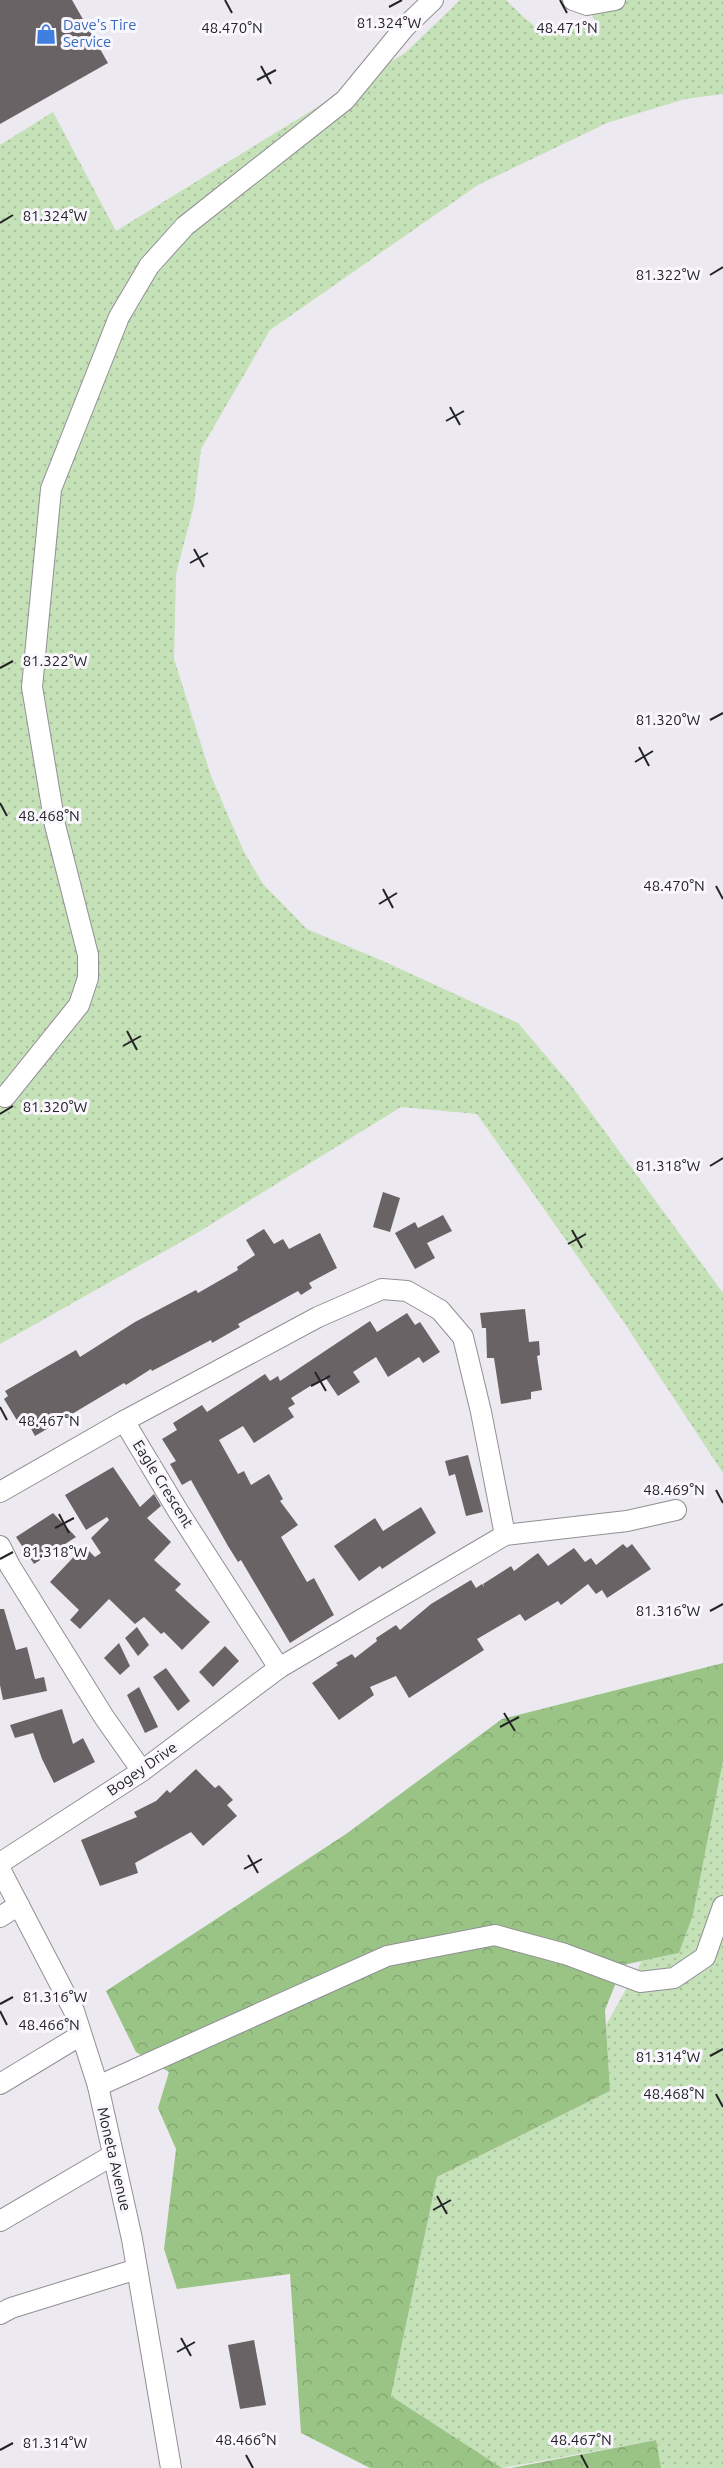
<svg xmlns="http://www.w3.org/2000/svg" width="723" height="2468" font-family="Ubuntu,sans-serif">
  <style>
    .green { fill: url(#green-dots) }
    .forest { fill: url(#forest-crowns) }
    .building { fill: #696365 }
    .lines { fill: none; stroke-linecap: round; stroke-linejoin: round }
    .minor-casing { stroke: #918f94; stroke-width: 22 }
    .minor { stroke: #fff; stroke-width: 20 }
    .ticks { fill: none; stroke: #242326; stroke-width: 2 }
    .labels { text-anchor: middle; stroke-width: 6; stroke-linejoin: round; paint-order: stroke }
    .shop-label { font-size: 15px; fill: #366cbe; stroke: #f9f7fd; text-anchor: start }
    .street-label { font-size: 15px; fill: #242326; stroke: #f9f7fd }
    .ticks-label { font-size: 15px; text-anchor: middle; fill: #242326; stroke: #f9f7fd; stroke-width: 6; stroke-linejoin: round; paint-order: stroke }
  </style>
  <defs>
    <pattern id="green-dots" width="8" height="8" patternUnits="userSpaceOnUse" patternTransform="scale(1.5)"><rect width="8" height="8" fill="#c5e1b7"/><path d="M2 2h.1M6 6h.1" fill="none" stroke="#a9c19d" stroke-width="1.8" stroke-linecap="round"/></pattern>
    <pattern id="forest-crowns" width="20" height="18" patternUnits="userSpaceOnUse" patternTransform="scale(1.5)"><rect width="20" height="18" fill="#9ac485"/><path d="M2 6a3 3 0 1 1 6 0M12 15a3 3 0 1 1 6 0" fill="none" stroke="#85a873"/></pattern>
  </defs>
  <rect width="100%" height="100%" fill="#eceaf0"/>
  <!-- green -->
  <g class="green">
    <path d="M 460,0 L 506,0 C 546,39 542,36 595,23 L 587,0 L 723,0 L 723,94 L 685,99 L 607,123 L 478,185 L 270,330 L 201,449 L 194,505 L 176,574 L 174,659 L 211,776 L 244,852 L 263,884 L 307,929 L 383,961 L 518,1023 L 570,1084 L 723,1293 L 723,1473 L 623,1321 L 477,1114 L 401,1107 L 197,1233 L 0,1344 L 0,145 L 53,112 L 116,231 L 405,53 Z"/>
    <polygon points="723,1761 723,2468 661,2468 655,2440 502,2468 391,2396 437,2177 610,2091 606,2025 642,1961 679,1953 693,1915"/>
  </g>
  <!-- forest -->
  <g class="forest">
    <polygon points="723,1663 723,1761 693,1915 679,1953 623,1965 605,2010 610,2091 437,2177 391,2396 502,2468 370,2468 301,2433 290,2274 177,2289 164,2249 176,2149 158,2108 169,2072 136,2052 106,1991 346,1834 502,1719"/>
    <polygon points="656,2440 661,2468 511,2468"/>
  </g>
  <!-- building -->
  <g class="building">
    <polygon points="0,0 72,0 108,63 0,124"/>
    <polygon points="383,1192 400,1198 390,1232 373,1227"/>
    <polygon points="443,1215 452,1231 427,1243 435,1258 415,1269 395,1233 415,1222 418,1228"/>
    <polygon points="264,1229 274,1244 283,1239 289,1249 320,1233 337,1268 309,1283 312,1288 301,1295 298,1291 238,1324 240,1327 212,1343 211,1340 152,1371 151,1369 126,1385 124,1383 35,1436 28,1423 21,1427 4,1399 8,1396 5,1391 76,1350 80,1357 135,1322 196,1290 198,1293 238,1270 237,1267 255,1255 246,1240"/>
    <polygon points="525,1309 529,1342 539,1341 540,1355 537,1356 542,1390 531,1392 531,1399 501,1404 494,1358 487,1358 486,1328 482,1328 480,1313"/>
    <polygon points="407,1313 415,1325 420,1322 440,1352 423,1363 419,1357 388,1377 376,1357 353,1372 360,1382 338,1396 325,1377 291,1398 295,1404 288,1408 294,1417 254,1443 243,1426 219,1440 238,1474 244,1471 251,1485 269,1474 283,1499 280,1501 298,1525 281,1537 307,1582 314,1578 334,1615 290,1643 241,1560 238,1562 228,1546 191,1480 182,1485 170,1464 176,1461 162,1439 177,1430 173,1423 202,1405 207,1412 265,1374 270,1381 278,1376 280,1381 370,1321 377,1332"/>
    <polygon points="468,1455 483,1512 466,1516 455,1474 449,1476 445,1461"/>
    <polygon points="113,1467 140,1507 154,1494 161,1506 147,1518 171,1542 154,1560 181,1584 175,1590 210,1622 182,1650 164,1632 161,1634 144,1617 135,1624 109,1599 80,1629 70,1620 79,1610 50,1582 84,1546 95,1557 101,1553 91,1538 109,1520 107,1517 86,1530 65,1495"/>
    <polygon points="421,1507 436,1533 382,1569 380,1566 359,1581 334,1546 375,1518 383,1531"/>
    <polygon points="53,1513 76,1537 34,1564 16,1537"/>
    <polygon points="623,1544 627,1548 632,1544 651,1569 607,1598 602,1590 596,1594 588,1584 561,1605 558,1601 525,1621 520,1614 477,1639 484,1650 409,1698 396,1676 370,1687 374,1695 339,1720 312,1683 338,1665 336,1663 352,1654 355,1658 377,1641 376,1638 396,1625 400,1630 431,1604 471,1580 476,1588 482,1584 484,1587 483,1584 511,1566 514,1571 538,1553 548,1566 574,1548 585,1562 591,1558 596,1565"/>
    <polygon points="0,1609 4,1609 16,1650 27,1647 35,1679 44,1677 47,1691 3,1700 0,1685"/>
    <polygon points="137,1627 149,1645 138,1656 125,1638"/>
    <polygon points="119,1643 130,1666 120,1675 104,1658"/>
    <polygon points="225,1646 239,1661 213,1687 199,1672"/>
    <polygon points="166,1668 190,1701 178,1711 153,1677"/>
    <polygon points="139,1687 158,1727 145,1733 127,1695"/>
    <polygon points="62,1709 73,1744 83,1738 95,1762 54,1783 42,1759 33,1733 15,1738 10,1725"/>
    <polygon points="196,1769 215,1788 219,1785 233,1800 227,1805 237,1816 203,1846 191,1832 135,1863 138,1873 100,1886 81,1840 137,1817 134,1812 156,1801 167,1790 170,1793"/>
    <polygon points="254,2340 266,2405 240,2409 228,2345"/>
  </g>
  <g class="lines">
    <!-- minor casing -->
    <g class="minor-casing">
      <g id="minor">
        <polyline points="573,0 587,5 615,0"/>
        <polyline points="5,1097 79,1005 88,978 88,955 55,825 32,687 51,489 119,317 149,266 185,226 345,100 405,27 433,0"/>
        <polyline points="124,1421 178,1511 279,1668"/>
        <polyline points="0,1492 124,1421 318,1317 382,1289 407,1291 440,1310 463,1337 481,1412 505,1535"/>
        <polyline points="0,1546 10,1566 104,1717 142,1771"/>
        <polyline points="0,1863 142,1771 279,1668 505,1535 627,1521 676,1510"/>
        <polyline points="0,1869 74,2011 98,2086 132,2239 171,2468"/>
        <polyline points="0,1917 19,1905"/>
        <polyline points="0,2084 81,2035"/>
        <polyline points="98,2086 387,1956 495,1935 565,1954 640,1982 674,1978 705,1957 723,1906"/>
        <polyline points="0,2221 113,2155"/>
        <polyline points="0,2314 11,2308 137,2269"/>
      </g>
    </g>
    <!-- minor -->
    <use href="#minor" class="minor"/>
  </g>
  <!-- ticks -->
  <path class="ticks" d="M 225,0 L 232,13M 560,0 L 567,13M 389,7 L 402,0M 261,66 L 271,84M 257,80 L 276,70M 0,223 L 13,215M 710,275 L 723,267M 450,407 L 460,425M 446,421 L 464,411M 194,549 L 204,567M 190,563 L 208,553M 0,668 L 13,661M 710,720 L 723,713M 639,747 L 649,766M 635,762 L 653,751M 0,803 L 7,816M 716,886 L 723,899M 383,889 L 393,908M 379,904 L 397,893M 127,1031 L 137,1050M 123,1046 L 141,1036M 0,1114 L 13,1106M 710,1166 L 723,1158M 572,1230 L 582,1248M 568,1244 L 586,1234M 315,1372 L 326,1391M 311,1386 L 330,1376M 0,1407 L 7,1420M 716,1490 L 723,1503M 59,1514 L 69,1533M 55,1528 L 74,1518M 0,1559 L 13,1552M 710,1611 L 723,1604M 504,1713 L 515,1731M 500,1727 L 519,1717M 248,1855 L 258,1873M 244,1869 L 262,1859M 0,2004 L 13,1997M 0,2011 L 7,2025M 710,2056 L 723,2049M 716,2094 L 723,2107M 437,2196 L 447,2214M 433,2210 L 451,2200M 181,2338 L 191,2356M 177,2352 L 195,2342M 0,2450 L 13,2443M 246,2455 L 253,2468M 581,2455 L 588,2468"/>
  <!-- icons -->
  <defs>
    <g id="shop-bare" transform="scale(1.62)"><path d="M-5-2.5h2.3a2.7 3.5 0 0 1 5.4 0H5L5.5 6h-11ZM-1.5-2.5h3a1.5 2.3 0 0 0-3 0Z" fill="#3f7fe0" stroke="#f9f7fd" stroke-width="2.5" paint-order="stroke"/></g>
  </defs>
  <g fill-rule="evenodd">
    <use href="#shop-bare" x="46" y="34"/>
  </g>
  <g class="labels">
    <!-- shop labels -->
    <g class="shop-label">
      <text x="63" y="30">Dave's Tire<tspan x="63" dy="17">Service</tspan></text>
    </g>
    <!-- street labels -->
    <g class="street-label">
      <text transform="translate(163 1484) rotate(58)" y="5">Eagle Crescent</text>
      <text transform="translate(142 1769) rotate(-35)" y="5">Bogey Drive</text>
      <text transform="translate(114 2159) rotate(77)" y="5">Moneta Avenue</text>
    </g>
  </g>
  <g class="ticks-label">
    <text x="389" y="28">81.324°W</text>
    <text x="232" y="33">48.470°N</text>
    <text x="567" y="33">48.471°N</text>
    <text x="55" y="221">81.324°W</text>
    <text x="668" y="280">81.322°W</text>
    <text x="55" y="666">81.322°W</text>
    <text x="668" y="725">81.320°W</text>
    <text x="49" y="821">48.468°N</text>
    <text x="674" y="891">48.470°N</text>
    <text x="55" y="1112">81.320°W</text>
    <text x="668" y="1171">81.318°W</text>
    <text x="49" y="1426">48.467°N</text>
    <text x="674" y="1495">48.469°N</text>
    <text x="55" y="1557">81.318°W</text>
    <text x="668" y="1616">81.316°W</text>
    <text x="55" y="2002">81.316°W</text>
    <text x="49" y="2030">48.466°N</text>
    <text x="668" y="2062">81.314°W</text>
    <text x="674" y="2099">48.468°N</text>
    <text x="246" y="2445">48.466°N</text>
    <text x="581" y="2445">48.467°N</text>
    <text x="55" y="2448">81.314°W</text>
  </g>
</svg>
